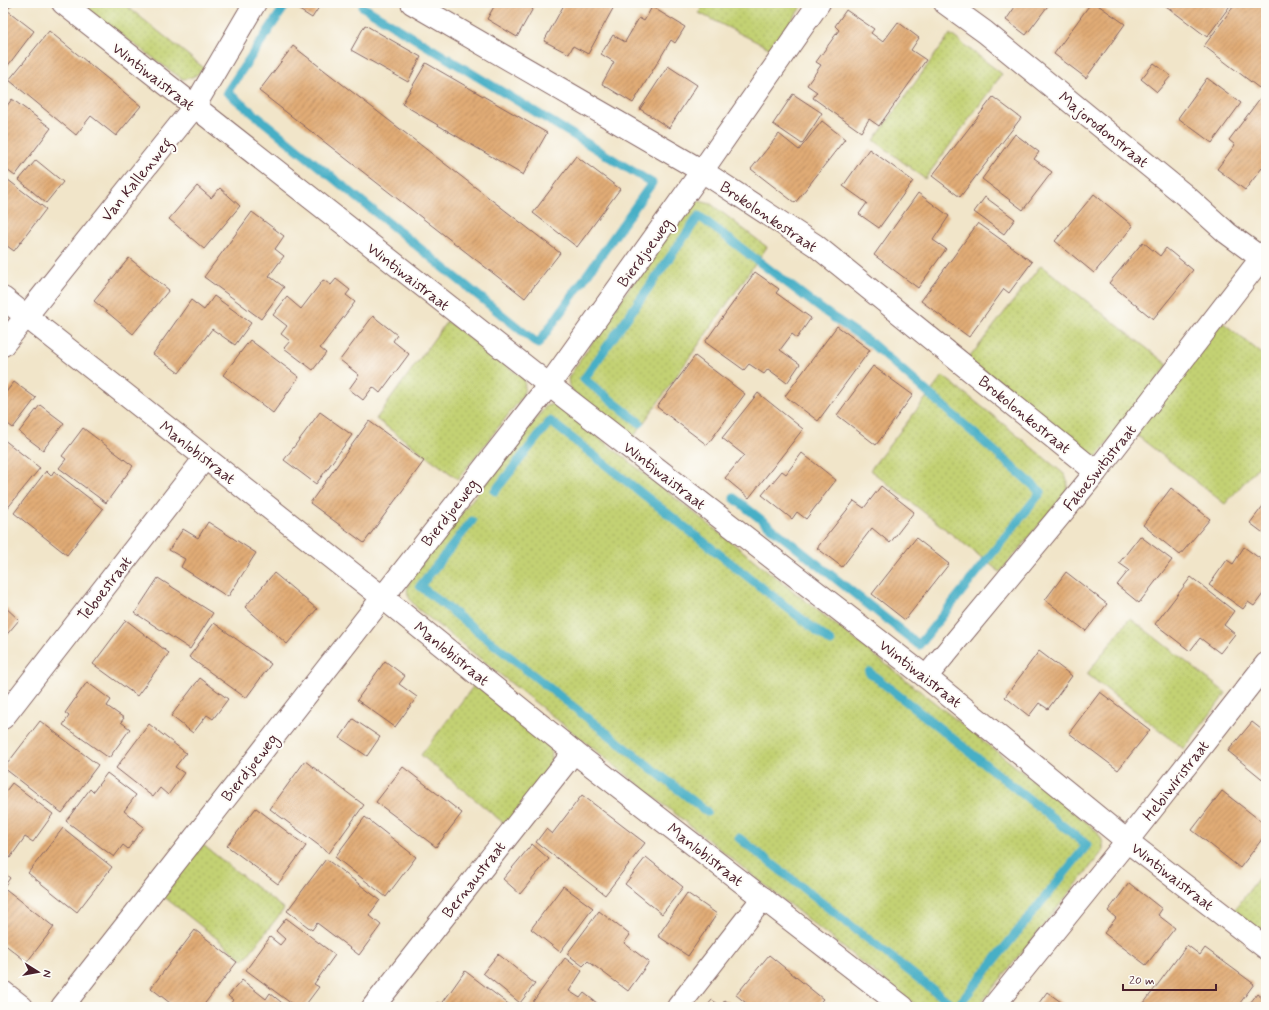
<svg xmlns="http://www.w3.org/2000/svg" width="1269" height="1010" font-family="Mynerve,sans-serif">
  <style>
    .green { fill: url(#green-dots); stroke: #86784f }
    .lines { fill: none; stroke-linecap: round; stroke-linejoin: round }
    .stream { stroke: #47afc6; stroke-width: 9 }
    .building { fill: url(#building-hatch) }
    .minor-casing { stroke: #846462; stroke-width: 24 }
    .minor { stroke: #fff; stroke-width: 22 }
    .labels { text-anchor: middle; stroke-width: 4; stroke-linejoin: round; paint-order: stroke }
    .street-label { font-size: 16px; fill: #4a1f2b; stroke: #fdfcf7 }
  </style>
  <defs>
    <pattern id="green-dots" width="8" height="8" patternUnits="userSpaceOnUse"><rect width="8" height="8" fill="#c3d173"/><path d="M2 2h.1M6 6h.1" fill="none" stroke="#a9b364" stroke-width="1.8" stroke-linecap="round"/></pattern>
    <pattern id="building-hatch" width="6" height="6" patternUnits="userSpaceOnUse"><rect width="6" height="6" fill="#e1ac76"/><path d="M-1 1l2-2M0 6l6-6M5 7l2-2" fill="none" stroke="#b88b61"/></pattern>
  </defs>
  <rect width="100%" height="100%" fill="#fdfcf7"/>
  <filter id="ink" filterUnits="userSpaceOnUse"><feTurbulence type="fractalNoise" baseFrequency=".025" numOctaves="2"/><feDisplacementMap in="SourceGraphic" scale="8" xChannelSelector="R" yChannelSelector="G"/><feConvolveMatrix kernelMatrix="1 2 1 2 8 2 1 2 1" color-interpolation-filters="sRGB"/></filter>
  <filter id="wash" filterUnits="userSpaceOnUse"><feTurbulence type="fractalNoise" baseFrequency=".012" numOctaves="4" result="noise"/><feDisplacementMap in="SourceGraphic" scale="16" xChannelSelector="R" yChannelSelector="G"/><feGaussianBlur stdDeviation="0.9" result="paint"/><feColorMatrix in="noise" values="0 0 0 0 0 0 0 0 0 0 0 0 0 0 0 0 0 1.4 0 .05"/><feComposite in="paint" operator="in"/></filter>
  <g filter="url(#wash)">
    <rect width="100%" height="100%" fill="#f1e5c9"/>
    <!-- green -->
    <g class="green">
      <path d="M 78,3 L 123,3 L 204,68 C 197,76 192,78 182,79 Z"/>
      <polygon points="705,3 804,3 771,49 699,13"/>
      <polygon points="950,34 1002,74 925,179 874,140"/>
      <polygon points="695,200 711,204 767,247 633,438 573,392 569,385 568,378 689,201"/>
      <polygon points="1041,265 1168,365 1094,460 960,370"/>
      <polygon points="447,321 524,379 525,388 522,397 458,479 376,419"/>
      <polygon points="1222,322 1266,357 1266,458 1225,504 1135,434"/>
      <polygon points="943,376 996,418 1064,474 1068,482 1066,492 1000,572 870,470"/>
      <path d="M 553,404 L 560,407 L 1092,827 C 1100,835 1104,840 1103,851 L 978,1007 L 918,1007 L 418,609 C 406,596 404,591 413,575 L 546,406 Z"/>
      <polygon points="1130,618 1226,693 1184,749 1087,674"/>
      <path d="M 475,684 L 544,739 C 552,749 554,754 549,766 L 506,825 L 421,755 Z"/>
      <polygon points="203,845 284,909 244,960 163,896"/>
      <polygon points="1266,868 1266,937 1233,912"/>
    </g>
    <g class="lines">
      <!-- stream -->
      <g class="stream">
        <polyline points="287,3 227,92 538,344 652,183 363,7"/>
        <polyline points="640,423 584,379 699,216 824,311 871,343 1041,492 919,645 734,498"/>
        <polyline points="495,491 550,421 831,642"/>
        <polyline points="472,521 420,586 707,812"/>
        <polyline points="869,672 1087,845 957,1007"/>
        <polyline points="739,838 955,1007"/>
      </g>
    </g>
    <g id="blocks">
      <!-- building -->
      <g class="building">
        <polygon points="3,3 9,3 12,5 7,10 34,31 3,72"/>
        <polygon points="295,3 319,3 321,4 312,18 293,6"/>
        <polygon points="496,3 536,3 517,37 487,19"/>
        <polygon points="565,3 616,3 588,54 573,46 569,54 544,41"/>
        <polygon points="1015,3 1050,3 1026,35 1006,20 1017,4"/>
        <polygon points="1091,3 1095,3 1125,24 1086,78 1054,54"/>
        <polygon points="1162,3 1232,3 1207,37"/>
        <polygon points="1236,3 1266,3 1266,79 1259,88 1204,46"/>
        <polygon points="652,7 685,27 675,43 671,40 633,103 602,84 614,62 601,54 613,35 625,42 639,18 644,21"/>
        <polygon points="846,10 874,29 871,33 883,42 898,22 919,38 911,50 926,60 879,126 869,119 861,132 813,98 817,92 807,85 821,65 816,62 839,30 835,26"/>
        <polygon points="365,25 421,57 408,82 351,50"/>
        <polygon points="49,31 141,106 116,136 91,116 76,135 9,80"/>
        <polygon points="293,46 560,253 525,298 259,91"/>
        <polygon points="426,63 547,133 523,175 402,104"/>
        <polygon points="1154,63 1171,76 1157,92 1141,79"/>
        <polygon points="668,66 697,85 669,128 640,109"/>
        <polygon points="1207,78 1241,103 1212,143 1178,118"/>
        <polygon points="793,94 822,113 802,144 773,124"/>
        <polygon points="993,97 1021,118 960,197 932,176"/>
        <polygon points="1261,97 1266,101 1266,171 1262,168 1245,190 1217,169 1235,145 1229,140"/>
        <polygon points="12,99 51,128 15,176 3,167 3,111"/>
        <polygon points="822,121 845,139 795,203 751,169 779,134 799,150"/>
        <polygon points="1015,134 1039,152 1034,159 1052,172 1023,210 982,179"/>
        <polygon points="869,149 913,181 879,228 859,214 867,203 843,186"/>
        <polygon points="576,156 620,189 577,247 533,213"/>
        <polygon points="36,160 63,182 46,203 19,180"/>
        <polygon points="3,176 46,209 14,251 3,243"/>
        <polygon points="197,186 211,198 220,188 240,206 204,249 169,219"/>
        <polygon points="918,193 949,216 933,240 946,249 918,288 874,255"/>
        <polygon points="1094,194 1133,226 1094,273 1055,241"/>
        <polygon points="985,197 1015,219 1004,234 974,212"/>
        <polygon points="252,212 284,236 275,249 284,256 269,276 284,287 261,319 204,277"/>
        <polygon points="978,223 1032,262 1009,293 1004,289 969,337 921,301"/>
        <polygon points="1143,242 1160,256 1166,248 1193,270 1153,319 1109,283"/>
        <polygon points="129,258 169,290 133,334 94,301"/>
        <polygon points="755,272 779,289 776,293 811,318 797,338 792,334 780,350 800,364 787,383 768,369 764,374 749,364 744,370 705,342"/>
        <polygon points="336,279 350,290 346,295 355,302 320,348 326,353 313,370 284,348 290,341 281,334 287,326 273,315 287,297 301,309 323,280 331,285"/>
        <polygon points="214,296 251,323 235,345 212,329 179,373 153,354 191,300 204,310"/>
        <polygon points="373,316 397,335 393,341 409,354 380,393 373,387 363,400 349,389 359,375 340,360"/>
        <polygon points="837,326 870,350 818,421 785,396"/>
        <polygon points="250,340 299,377 273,413 223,375"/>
        <polygon points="695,356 745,394 707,445 657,407"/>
        <polygon points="873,366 913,395 876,445 837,415"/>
        <polygon points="14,382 36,398 13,428 3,420 3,396"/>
        <polygon points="758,393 803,429 749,498 725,478 744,455 722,438"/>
        <polygon points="40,405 64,423 43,450 19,432"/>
        <polygon points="320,412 352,435 316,484 284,460"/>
        <polygon points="369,421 424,461 364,543 310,503"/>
        <polygon points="83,428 133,466 106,503 59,468 66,459 62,456"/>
        <polygon points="3,439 40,468 6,510 3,508"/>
        <polygon points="802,453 836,480 806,519 797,512 792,519 762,495 782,471 786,474"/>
        <polygon points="46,471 51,476 54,471 103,509 67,555 14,513"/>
        <polygon points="881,486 914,512 890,543 872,528 842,567 817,548 854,501 864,508"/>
        <polygon points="1171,488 1210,519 1180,555 1143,525"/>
        <polygon points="1266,502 1266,535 1250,523"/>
        <polygon points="208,522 256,553 228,597 181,567 185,559 169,550 183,529 198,538"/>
        <polygon points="1140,536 1172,560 1139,603 1117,585 1129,570 1119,563"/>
        <polygon points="916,538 949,564 905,620 872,594"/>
        <polygon points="1244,547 1266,563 1266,574 1263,579 1266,581 1266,590 1254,606 1248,602 1243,609 1209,585 1227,560 1233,564"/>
        <polygon points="1066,572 1107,604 1086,631 1045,600"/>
        <polygon points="274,573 317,609 287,644 245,607"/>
        <polygon points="1191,577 1234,611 1224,625 1235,634 1220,653 1200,638 1190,651 1155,624"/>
        <polygon points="158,578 213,613 190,649 135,613"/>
        <polygon points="3,605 19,620 3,639"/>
        <polygon points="126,620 169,653 137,696 93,664"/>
        <polygon points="214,623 271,664 246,698 189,657"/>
        <polygon points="1039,651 1072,676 1048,709 1039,703 1029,716 1005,697"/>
        <polygon points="385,661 405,676 399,684 417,697 395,727 357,700"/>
        <polygon points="200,678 228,699 213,719 207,715 193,733 171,716"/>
        <polygon points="87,682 111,700 107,706 124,718 121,722 130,729 109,758 63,725 69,716 65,713"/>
        <polygon points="1100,692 1150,730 1118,770 1069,733"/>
        <polygon points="353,719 380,737 367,756 340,738"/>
        <polygon points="40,721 98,765 62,813 4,768"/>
        <polygon points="1252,722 1266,733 1266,782 1228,751"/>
        <polygon points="149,724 186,753 175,767 184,773 168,795 160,788 153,797 116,768"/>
        <polygon points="305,761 364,805 329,853 270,809"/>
        <polygon points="403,767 462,813 436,847 376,802"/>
        <polygon points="107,773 136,795 124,811 144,827 128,849 123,845 114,857 66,821 90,789 93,792"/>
        <polygon points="12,783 53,814 33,842 25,837 10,858 3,853 3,795"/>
        <polygon points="1222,791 1266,825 1266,834 1240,868 1192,830"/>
        <polygon points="582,795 645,843 605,895 536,842 546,829 552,834"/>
        <polygon points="256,808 306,846 278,884 227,846"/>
        <polygon points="365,817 416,857 386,897 335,857"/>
        <polygon points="63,828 112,867 77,912 28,873"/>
        <polygon points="532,844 549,859 520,894 503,879"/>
        <polygon points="646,857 683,887 662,914 625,884"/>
        <polygon points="326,859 380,900 369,915 381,925 359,955 317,923 312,930 287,911"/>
        <polygon points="3,872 10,878 3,888"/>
        <polygon points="1129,883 1162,909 1158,915 1175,928 1146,965 1104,933 1116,918 1108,911"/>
        <polygon points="563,886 593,908 560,952 531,929"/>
        <polygon points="7,890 54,927 27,962 3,943 3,894"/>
        <polygon points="687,893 717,914 688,956 658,936"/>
        <polygon points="599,911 630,935 624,943 649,962 628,991 588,961 583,966 567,954"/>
        <polygon points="286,918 335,955 314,984 319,987 304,1007 296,1007 246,970 270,937 280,945 285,939 276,931"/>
        <polygon points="195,930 237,962 202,1007 175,1007 151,988"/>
        <polygon points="1187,945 1200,955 1205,948 1254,984 1237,1007 1141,1007"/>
        <polygon points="498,954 535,984 520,1003 483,973"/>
        <polygon points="769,955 823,999 816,1007 751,1007 736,995"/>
        <polygon points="565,958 582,971 569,991 580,998 584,993 602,1007 529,1007"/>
        <polygon points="465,971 511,1006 510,1007 433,1007 437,1002 441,1005"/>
        <polygon points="242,980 266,999 270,993 287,1007 228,1007 233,1000 228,996"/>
        <polygon points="1047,992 1068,1007 1036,1007"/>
        <polygon points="1257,994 1266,1001 1266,1007 1247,1007"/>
        <polygon points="712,1000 721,1006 725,1000 734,1007 706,1007"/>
      </g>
    </g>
  </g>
  <g filter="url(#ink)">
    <use href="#blocks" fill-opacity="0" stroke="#846462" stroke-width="1"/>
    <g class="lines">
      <!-- minor casing -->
      <g class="minor-casing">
        <g id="minor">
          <polyline points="63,3 549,385 926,677 1127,841 1266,948"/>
          <polyline points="412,3 702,171 815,245 1096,472"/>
          <polyline points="945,3 985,32 1187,197 1227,233 1261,258"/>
          <polyline points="3,298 382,597 574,752 903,1007"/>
          <polyline points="3,345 194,107 255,3"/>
          <polyline points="926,677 1096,472 1266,252"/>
          <polyline points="3,718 205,458"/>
          <polyline points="3,992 22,1007"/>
          <polyline points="62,1007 549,385 702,171 819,3"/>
          <polyline points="373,1007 574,752"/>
          <polyline points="678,1007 763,898"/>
          <polyline points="993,1007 1127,841 1266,664"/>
        </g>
      </g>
      <!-- minor -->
      <use href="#minor" class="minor"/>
    </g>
  </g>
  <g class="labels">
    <!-- street labels -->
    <g class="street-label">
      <text transform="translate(154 76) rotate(38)" y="6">Wintiwaistraat</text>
      <text transform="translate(1104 129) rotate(39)" y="6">Majorodonstraat</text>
      <text transform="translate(136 179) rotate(-51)" y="6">Van Kallenweg</text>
      <text transform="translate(769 216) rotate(34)" y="6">Brokolonkostraat</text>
      <text transform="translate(644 252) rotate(-54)" y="6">Bierdjoeweg</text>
      <text transform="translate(409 276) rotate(38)" y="6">Wintiwaistraat</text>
      <text transform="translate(1025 414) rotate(39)" y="6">Brokolonkostraat</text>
      <text transform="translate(198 452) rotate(38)" y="6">Manlobistraat</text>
      <text transform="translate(1099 467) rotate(-51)" y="6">Fatoeswitistraat</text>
      <text transform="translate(665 475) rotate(38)" y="6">Wintiwaistraat</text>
      <text transform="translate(449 512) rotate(-52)" y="6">Bierdjoeweg</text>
      <text transform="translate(104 588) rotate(-52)" y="6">Teboestraat</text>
      <text transform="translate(452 653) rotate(39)" y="6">Manlobistraat</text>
      <text transform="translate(921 673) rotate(38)" y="6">Wintiwaistraat</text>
      <text transform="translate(249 767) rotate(-52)" y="6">Bierdjoeweg</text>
      <text transform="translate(1175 780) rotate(-52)" y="6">Hebiwiristraat</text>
      <text transform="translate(706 854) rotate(38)" y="6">Manlobistraat</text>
      <text transform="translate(1173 876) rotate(38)" y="6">Wintiwaistraat</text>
      <text transform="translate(473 879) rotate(-52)" y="6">Bernaustraat</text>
    </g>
  </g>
  <!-- margin -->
  <rect width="1269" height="1010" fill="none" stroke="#fdfcf7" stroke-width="16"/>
  <!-- north arrow -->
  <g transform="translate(38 972) rotate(101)" stroke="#fdfcf7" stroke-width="3" paint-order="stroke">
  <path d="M0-3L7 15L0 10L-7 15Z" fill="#4a1f2b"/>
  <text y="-6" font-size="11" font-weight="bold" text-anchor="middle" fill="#4a1f2b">N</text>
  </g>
  <!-- scale -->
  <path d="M1123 984v6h93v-6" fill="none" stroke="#4a1f2b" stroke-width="2"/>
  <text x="1129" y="984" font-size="12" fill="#4a1f2b" stroke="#fdfcf7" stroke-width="3" paint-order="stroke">20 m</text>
</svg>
